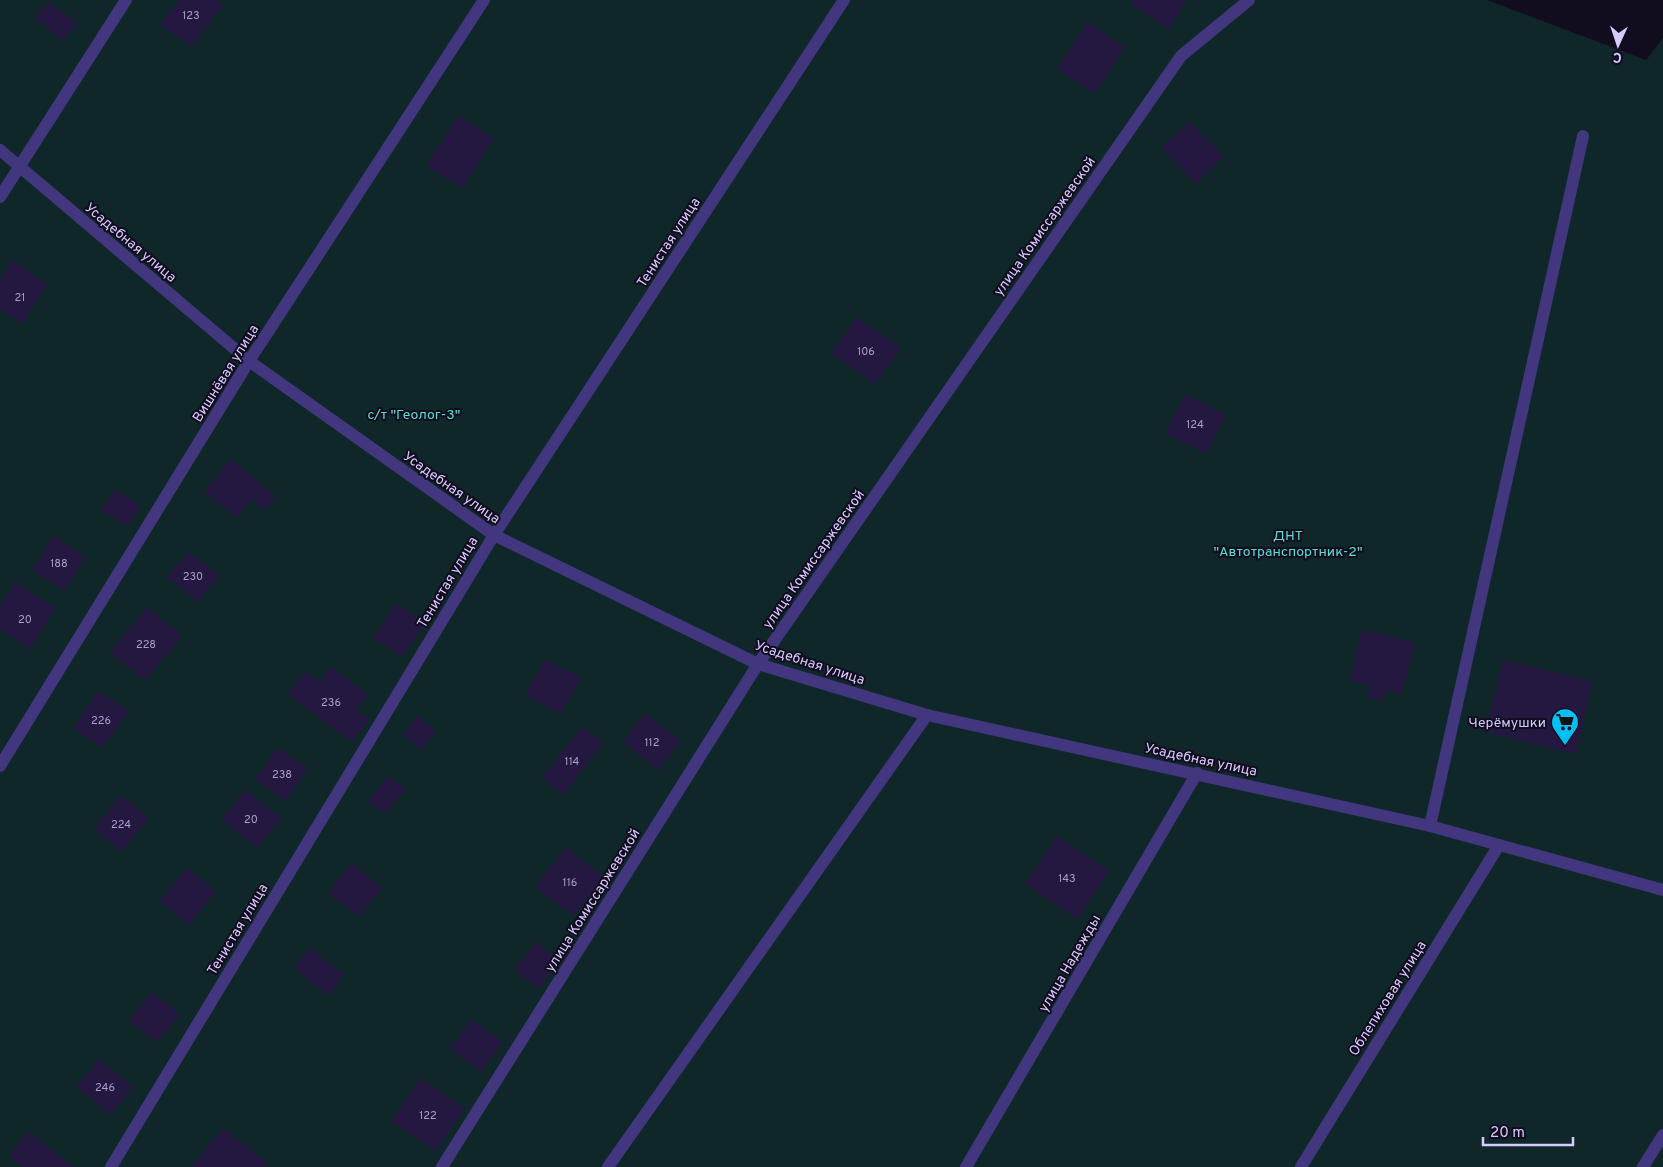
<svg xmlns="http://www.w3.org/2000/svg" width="1663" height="1167" font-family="Overpass,sans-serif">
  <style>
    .green { fill: #0f2729 }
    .building { fill: #251840 }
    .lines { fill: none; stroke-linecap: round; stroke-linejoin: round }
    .minor { stroke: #42367f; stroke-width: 12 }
    .labels { text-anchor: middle; stroke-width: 4; stroke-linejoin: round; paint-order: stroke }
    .number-label { font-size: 11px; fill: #aa9ecf }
    .street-label { font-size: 14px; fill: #d7caff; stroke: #120c1f }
    .park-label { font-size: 14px; fill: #56e0ce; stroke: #120c1f }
    .poi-label { font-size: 14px; fill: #d7caff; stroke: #120c1f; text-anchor: end }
  </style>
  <rect width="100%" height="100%" fill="#120c1f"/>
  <!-- green -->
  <polygon class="green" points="0,0 1487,0 1646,60 1663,38 1663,1167 0,1167"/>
  <!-- building -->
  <g class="building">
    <polygon points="179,0 215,0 223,5 191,47 160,24"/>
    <polygon points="1133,0 1187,0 1169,29 1130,4"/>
    <polygon points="49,1 77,24 63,41 35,18"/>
    <polygon points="1087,22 1125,47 1095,94 1057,69"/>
    <polygon points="458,116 494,138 463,188 426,166"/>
    <polygon points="1189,121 1224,156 1196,184 1161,148"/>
    <polygon points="12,260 48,284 22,324 0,310 0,279"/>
    <polygon points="857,317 901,348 875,384 831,353"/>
    <polygon points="1185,394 1226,415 1206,454 1165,433"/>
    <polygon points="231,459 276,497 265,510 252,499 237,518 204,491"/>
    <polygon points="115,489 141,506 127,526 101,510"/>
    <polygon points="53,536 86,557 64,591 32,570"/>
    <polygon points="189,551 219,576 198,602 167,577"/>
    <polygon points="15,582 56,608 30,649 0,630 0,606"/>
    <polygon points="396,604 425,623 402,657 373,638"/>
    <polygon points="147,607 182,636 145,681 110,652"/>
    <polygon points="1362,630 1415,642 1402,694 1386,690 1383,701 1367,697 1370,685 1349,681"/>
    <polygon points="545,659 581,678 561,714 525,695"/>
    <polygon points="1503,660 1593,681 1576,754 1485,732"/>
    <polygon points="331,667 368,695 356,710 370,719 352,742 288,694 305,671 320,682"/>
    <polygon points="98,691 129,711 103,748 73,728"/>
    <polygon points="645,713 681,741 658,770 623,742"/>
    <polygon points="418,716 436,731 421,750 402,735"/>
    <polygon points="582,727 603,743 563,795 542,778"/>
    <polygon points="277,748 308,768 286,801 255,780"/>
    <polygon points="388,776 405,789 385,814 368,801"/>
    <polygon points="245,790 281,818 257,848 221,819"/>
    <polygon points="121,795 149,818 122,852 94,829"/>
    <polygon points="1057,836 1109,871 1078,919 1025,884"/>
    <polygon points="566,847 604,877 574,916 535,887"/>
    <polygon points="352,863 382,888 358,917 328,893"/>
    <polygon points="187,868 216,891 189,925 160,901"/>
    <polygon points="536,942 560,961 538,989 514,970"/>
    <polygon points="310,948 344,975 328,996 294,968"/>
    <polygon points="152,992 180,1014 157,1043 129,1020"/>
    <polygon points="472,1019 503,1042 480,1072 450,1048"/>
    <polygon points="99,1059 133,1087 111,1115 77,1087"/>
    <polygon points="420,1078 465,1109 436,1151 391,1121"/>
    <polygon points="223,1128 268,1164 265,1167 194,1167 192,1166"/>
    <polygon points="29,1132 72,1166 71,1167 22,1167 9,1156"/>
  </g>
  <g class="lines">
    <!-- minor -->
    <g class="minor">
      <polyline points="0,150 249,361 494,535 758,664 927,715 1430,826 1663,890"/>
      <polyline points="0,197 126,0"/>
      <polyline points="0,766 249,361 484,0"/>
      <polyline points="1430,826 1583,136"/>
      <polyline points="111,1167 494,535 844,0"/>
      <polyline points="442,1167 758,664 1181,56 1249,0"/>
      <polyline points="608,1167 927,715"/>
      <polyline points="966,1167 1197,773"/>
      <polyline points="1301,1167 1499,845"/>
      <polyline points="1643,1167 1663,1135"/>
    </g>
  </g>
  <!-- icons -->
  <defs>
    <g id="supermarket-pin" transform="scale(1.4375)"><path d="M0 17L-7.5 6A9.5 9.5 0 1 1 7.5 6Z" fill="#00c0f5" stroke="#120c1f"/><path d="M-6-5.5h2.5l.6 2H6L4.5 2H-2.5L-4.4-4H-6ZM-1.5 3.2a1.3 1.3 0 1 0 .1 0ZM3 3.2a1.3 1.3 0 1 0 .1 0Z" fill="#111"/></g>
  </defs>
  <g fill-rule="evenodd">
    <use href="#supermarket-pin" x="1565" y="722"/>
  </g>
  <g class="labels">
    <!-- number labels -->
    <g class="number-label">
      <text x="191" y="19">123</text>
      <text x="20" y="301">21</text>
      <text x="866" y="355">106</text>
      <text x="1195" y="428">124</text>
      <text x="59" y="567">188</text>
      <text x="193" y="580">230</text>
      <text x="25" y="623">20</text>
      <text x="146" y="648">228</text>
      <text x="331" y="706">236</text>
      <text x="101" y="724">226</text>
      <text x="652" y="746">112</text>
      <text x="572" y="765">114</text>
      <text x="282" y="778">238</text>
      <text x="251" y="823">20</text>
      <text x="121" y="828">224</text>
      <text x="1067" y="882">143</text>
      <text x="570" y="886">116</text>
      <text x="105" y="1091">246</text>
      <text x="428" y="1119">122</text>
    </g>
    <!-- street labels -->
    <g class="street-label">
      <text transform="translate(1044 226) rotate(-55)" y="5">улица Комиссаржевской</text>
      <text transform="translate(131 242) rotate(40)" y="5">Усадебная улица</text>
      <text transform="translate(668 242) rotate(-57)" y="5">Тенистая улица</text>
      <text transform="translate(225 373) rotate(-58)" y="5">Вишнёвая улица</text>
      <text transform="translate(452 487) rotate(35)" y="5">Усадебная улица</text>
      <text transform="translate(813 559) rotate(-55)" y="5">улица Комиссаржевской</text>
      <text transform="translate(447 582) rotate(-59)" y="5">Тенистая улица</text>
      <text transform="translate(810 662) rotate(18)" y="5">Усадебная улица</text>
      <text transform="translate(1201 759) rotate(12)" y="5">Усадебная улица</text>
      <text transform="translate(592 900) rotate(-58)" y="5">улица Комиссаржевской</text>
      <text transform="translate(237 929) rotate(-59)" y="5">Тенистая улица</text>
      <text transform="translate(1069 963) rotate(-60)" y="5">улица Надежды</text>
      <text transform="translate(1387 998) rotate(-58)" y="5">Облепиховая улица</text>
    </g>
    <!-- park labels -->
    <g class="park-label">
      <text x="414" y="419">с/т "Геолог-3"</text>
      <text x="1288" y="540">ДНТ<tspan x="1288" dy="16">"Автотранспортник-2"</tspan></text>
    </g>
    <!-- poi labels -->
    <g class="poi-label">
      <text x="1546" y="727">Черёмушки</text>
    </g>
  </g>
  <!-- north arrow -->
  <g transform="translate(1618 45) rotate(183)" stroke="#120c1f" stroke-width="4" paint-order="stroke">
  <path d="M0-4L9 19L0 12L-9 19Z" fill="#d7caff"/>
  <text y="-8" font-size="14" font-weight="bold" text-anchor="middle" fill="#d7caff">С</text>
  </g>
  <!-- scale -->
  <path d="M1483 1137v8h90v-8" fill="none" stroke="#d7caff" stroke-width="2.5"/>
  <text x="1490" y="1137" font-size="15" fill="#d7caff" stroke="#120c1f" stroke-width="4" paint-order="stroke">20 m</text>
</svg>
